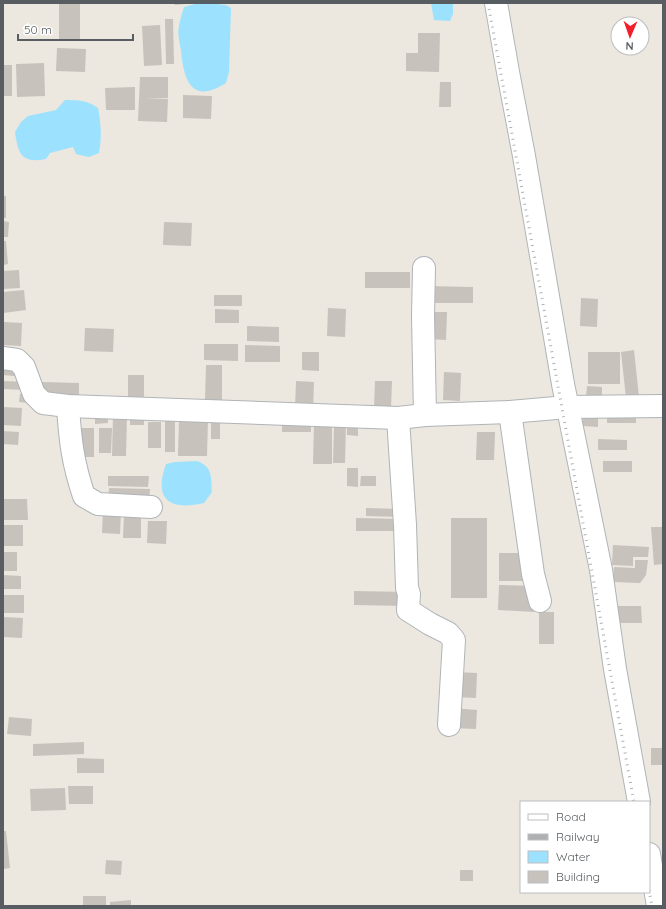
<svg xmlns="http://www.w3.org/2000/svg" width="666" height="909" font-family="Quicksand,sans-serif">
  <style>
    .water { fill: #9ce2ff }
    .building { fill: #c7c2bc }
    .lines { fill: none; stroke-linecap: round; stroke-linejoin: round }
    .minor-casing { stroke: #b0b4b8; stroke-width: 24 }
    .minor { stroke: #fff; stroke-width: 22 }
    .rail { stroke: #afb0b1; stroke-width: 3; stroke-dasharray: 1 5; stroke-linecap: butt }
  </style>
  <rect width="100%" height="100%" fill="#ece7df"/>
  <!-- water -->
  <g class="water">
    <path d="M 209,3 L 226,5 L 231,8 L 229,72 L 226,83 C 191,105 184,80 181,51 C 180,43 177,33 179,26 C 180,20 182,13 184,7 L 195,4 Z"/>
    <polygon points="431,3 453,3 453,14 450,21 434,20"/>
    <path d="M 65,100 C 78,100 87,100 98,108 C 101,124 102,137 99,153 L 89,157 L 76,154 L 73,147 L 50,153 L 46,159 C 21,164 18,153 15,132 L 21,122 L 28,116 L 56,110 Z"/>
    <path d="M 197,461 C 213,467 211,477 212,492 L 204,503 C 170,511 153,500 166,464 L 175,462 Z"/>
  </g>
  <!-- building -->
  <g class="building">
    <rect x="59" y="3" width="21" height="38"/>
    <polygon points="174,3 185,3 185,4 175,5"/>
    <polygon points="165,19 173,19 174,64 166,64"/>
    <polygon points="160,25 162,65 144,66 142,26"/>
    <polygon points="418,33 440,33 439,72 406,71 406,53 418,53"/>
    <polygon points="57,48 86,49 85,72 56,71"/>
    <polygon points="44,63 45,96 17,97 16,64"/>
    <rect x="3" y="65" width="9" height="31"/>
    <polygon points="140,77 168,77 168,98 145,98 168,99 167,122 138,121"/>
    <polygon points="440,82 451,82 451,107 439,107"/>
    <polygon points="135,87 135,110 106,110 105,88"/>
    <polygon points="183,95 212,96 211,119 183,118"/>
    <rect x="3" y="196" width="3" height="22"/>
    <polygon points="3,221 9,222 8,237 3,237"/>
    <polygon points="164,222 192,223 191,246 163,245"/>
    <polygon points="3,241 6,241 8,264 3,265"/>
    <polygon points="19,270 20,288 3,289 3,271"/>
    <rect x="365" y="272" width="45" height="16"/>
    <polygon points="427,286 473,287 473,303 427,303"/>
    <polygon points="24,290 26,310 3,313 3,292"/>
    <rect x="214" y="295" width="28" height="11"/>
    <polygon points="581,298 598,299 597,327 580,326"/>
    <polygon points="328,308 346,309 345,337 327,336"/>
    <polygon points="215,309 239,310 239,323 215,323"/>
    <polygon points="430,312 447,312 446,340 429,339"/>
    <polygon points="3,322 22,323 21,346 3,345"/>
    <polygon points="247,326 279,327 279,342 247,341"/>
    <polygon points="85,328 114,329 113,352 84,351"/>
    <polygon points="204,344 238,344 238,361 204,360"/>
    <polygon points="245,345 280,346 280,362 245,362"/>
    <polygon points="634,350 639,397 626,398 621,352"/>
    <polygon points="302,352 319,352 319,371 302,370"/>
    <rect x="588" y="352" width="32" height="32"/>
    <polygon points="206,365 222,365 222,401 205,400"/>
    <polygon points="3,366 24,377 3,375"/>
    <polygon points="444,372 461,373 460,401 443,400"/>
    <polygon points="128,375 144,375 144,398 128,397"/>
    <polygon points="3,381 27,382 26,390 3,389"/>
    <polygon points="296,381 314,382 313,410 295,409"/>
    <polygon points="375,381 392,381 391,409 374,408"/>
    <polygon points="42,382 79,383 79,399 42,399"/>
    <polygon points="587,386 602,387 602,398 586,397"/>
    <polygon points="20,394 30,394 29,403 19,402"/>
    <polygon points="3,407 22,408 21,426 3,425"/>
    <polygon points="95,412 108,412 108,423 95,424"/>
    <rect x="607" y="413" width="29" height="10"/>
    <polygon points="113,415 127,415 126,456 112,456"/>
    <rect x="211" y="416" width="9" height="23"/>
    <polygon points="583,416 598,416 598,427 583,426"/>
    <rect x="130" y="418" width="14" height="7"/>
    <rect x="165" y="418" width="10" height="34"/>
    <polygon points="179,419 208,419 207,456 178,456"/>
    <rect x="282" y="421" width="29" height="11"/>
    <rect x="148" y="422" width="13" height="26"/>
    <polygon points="314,423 332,423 332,464 313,464"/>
    <polygon points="334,423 346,423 345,463 333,463"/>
    <polygon points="347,423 358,424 358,436 347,435"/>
    <rect x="77" y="428" width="17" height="29"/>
    <polygon points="99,428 112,428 111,453 99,453"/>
    <polygon points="3,431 19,432 18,445 3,444"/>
    <polygon points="477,432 495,432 494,460 476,460"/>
    <polygon points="598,439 627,440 627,450 598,450"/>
    <rect x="603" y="461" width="29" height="11"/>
    <polygon points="347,468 358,468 358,487 347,486"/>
    <polygon points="108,476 149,476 148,487 108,486"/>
    <polygon points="361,476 376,476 376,486 360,486"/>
    <polygon points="109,488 150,489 149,502 108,501"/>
    <polygon points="3,499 27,499 28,520 3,520"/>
    <polygon points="366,508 400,509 400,517 366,516"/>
    <polygon points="103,510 121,511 120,534 102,533"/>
    <polygon points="124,514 141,515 141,538 123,538"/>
    <polygon points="356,518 402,519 402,531 356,531"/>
    <rect x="451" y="518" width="36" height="80"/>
    <polygon points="148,521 167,521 166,544 147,543"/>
    <rect x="3" y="525" width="20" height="21"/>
    <polygon points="651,527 663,527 663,564 654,565"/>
    <polygon points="613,545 649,547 648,557 633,557 633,566 612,565"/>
    <rect x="3" y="552" width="14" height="19"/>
    <polygon points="499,553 529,553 528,581 499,581"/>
    <polygon points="635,560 648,560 646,575 640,583 613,582 614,567 635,568"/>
    <polygon points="3,575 21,576 21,589 3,589"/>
    <polygon points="499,585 535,586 534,612 498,610"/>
    <polygon points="354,591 407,592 406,606 354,605"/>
    <rect x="3" y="595" width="21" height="18"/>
    <polygon points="617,606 641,606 642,623 618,623"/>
    <rect x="539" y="612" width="15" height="32"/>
    <polygon points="3,617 23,618 22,638 3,637"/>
    <polygon points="456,672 477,673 476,698 455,697"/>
    <polygon points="453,708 477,710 476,729 452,728"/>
    <polygon points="9,717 32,719 31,736 7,734"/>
    <polygon points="84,742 84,754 33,756 33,744"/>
    <rect x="651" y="748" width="12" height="17"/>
    <polygon points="77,758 104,759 104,773 77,773"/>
    <polygon points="68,786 93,786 93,804 69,804"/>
    <polygon points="65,788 66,810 31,811 30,789"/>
    <polygon points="3,831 6,831 10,868 3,869"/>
    <polygon points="106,860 122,861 121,875 105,874"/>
    <rect x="460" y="870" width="13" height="11"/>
    <rect x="83" y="896" width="23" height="10"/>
    <polygon points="131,900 131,906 110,906 110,902"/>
  </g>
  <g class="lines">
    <!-- minor casing -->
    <g class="minor-casing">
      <g id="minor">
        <polyline points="496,3 508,72 524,156 563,384 601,570 615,669 639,802"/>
        <polyline points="424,268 423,316 425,415"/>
        <polyline points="3,358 17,360 24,367 34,394 43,403 68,406 398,418 425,415 510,412 567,407 663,406"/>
        <path d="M 68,406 C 70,440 73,464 84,496 L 98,504 L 151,507"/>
        <polyline points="510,412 533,574 540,601"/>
        <polyline points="398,418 405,525 407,588 409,594 408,610 430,624 448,633 454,640 449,725"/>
        <polyline points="649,854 658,906"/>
      </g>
    </g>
    <!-- minor -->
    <use href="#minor" class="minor"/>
    <!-- rail -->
    <g class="rail">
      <polyline points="488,3 634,802"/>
      <polyline points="649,890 652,906"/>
    </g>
  </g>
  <!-- border -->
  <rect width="666" height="909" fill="none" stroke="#585d61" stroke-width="8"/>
  <!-- legend -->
  <rect x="520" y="801" width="130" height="92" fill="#ffffff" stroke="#bcbec0"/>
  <rect x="528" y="814" width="20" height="6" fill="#ffffff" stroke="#bcbec0"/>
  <text x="556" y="821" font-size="12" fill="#585d61">Road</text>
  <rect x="528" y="834" width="20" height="6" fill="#afb0b1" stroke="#bcbec0"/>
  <text x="556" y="841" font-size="12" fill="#585d61">Railway</text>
  <rect x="528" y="851" width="20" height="12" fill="#9ce2ff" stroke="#bcbec0"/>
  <text x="556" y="861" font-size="12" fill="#585d61">Water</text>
  <rect x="528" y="871" width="20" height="12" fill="#c7c2bc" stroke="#bcbec0"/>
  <text x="556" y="881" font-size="12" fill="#585d61">Building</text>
  <!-- north arrow -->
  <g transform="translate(630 36) rotate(182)"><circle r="19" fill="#ffffff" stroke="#bcbec0"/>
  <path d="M0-3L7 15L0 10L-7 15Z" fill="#f31e2b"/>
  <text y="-6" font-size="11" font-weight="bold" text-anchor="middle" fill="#585d61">N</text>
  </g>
  <!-- scale -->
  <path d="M18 34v6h115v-6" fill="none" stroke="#585d61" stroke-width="2"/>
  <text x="24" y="34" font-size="12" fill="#585d61" stroke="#ffffff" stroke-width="3" paint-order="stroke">50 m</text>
</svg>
